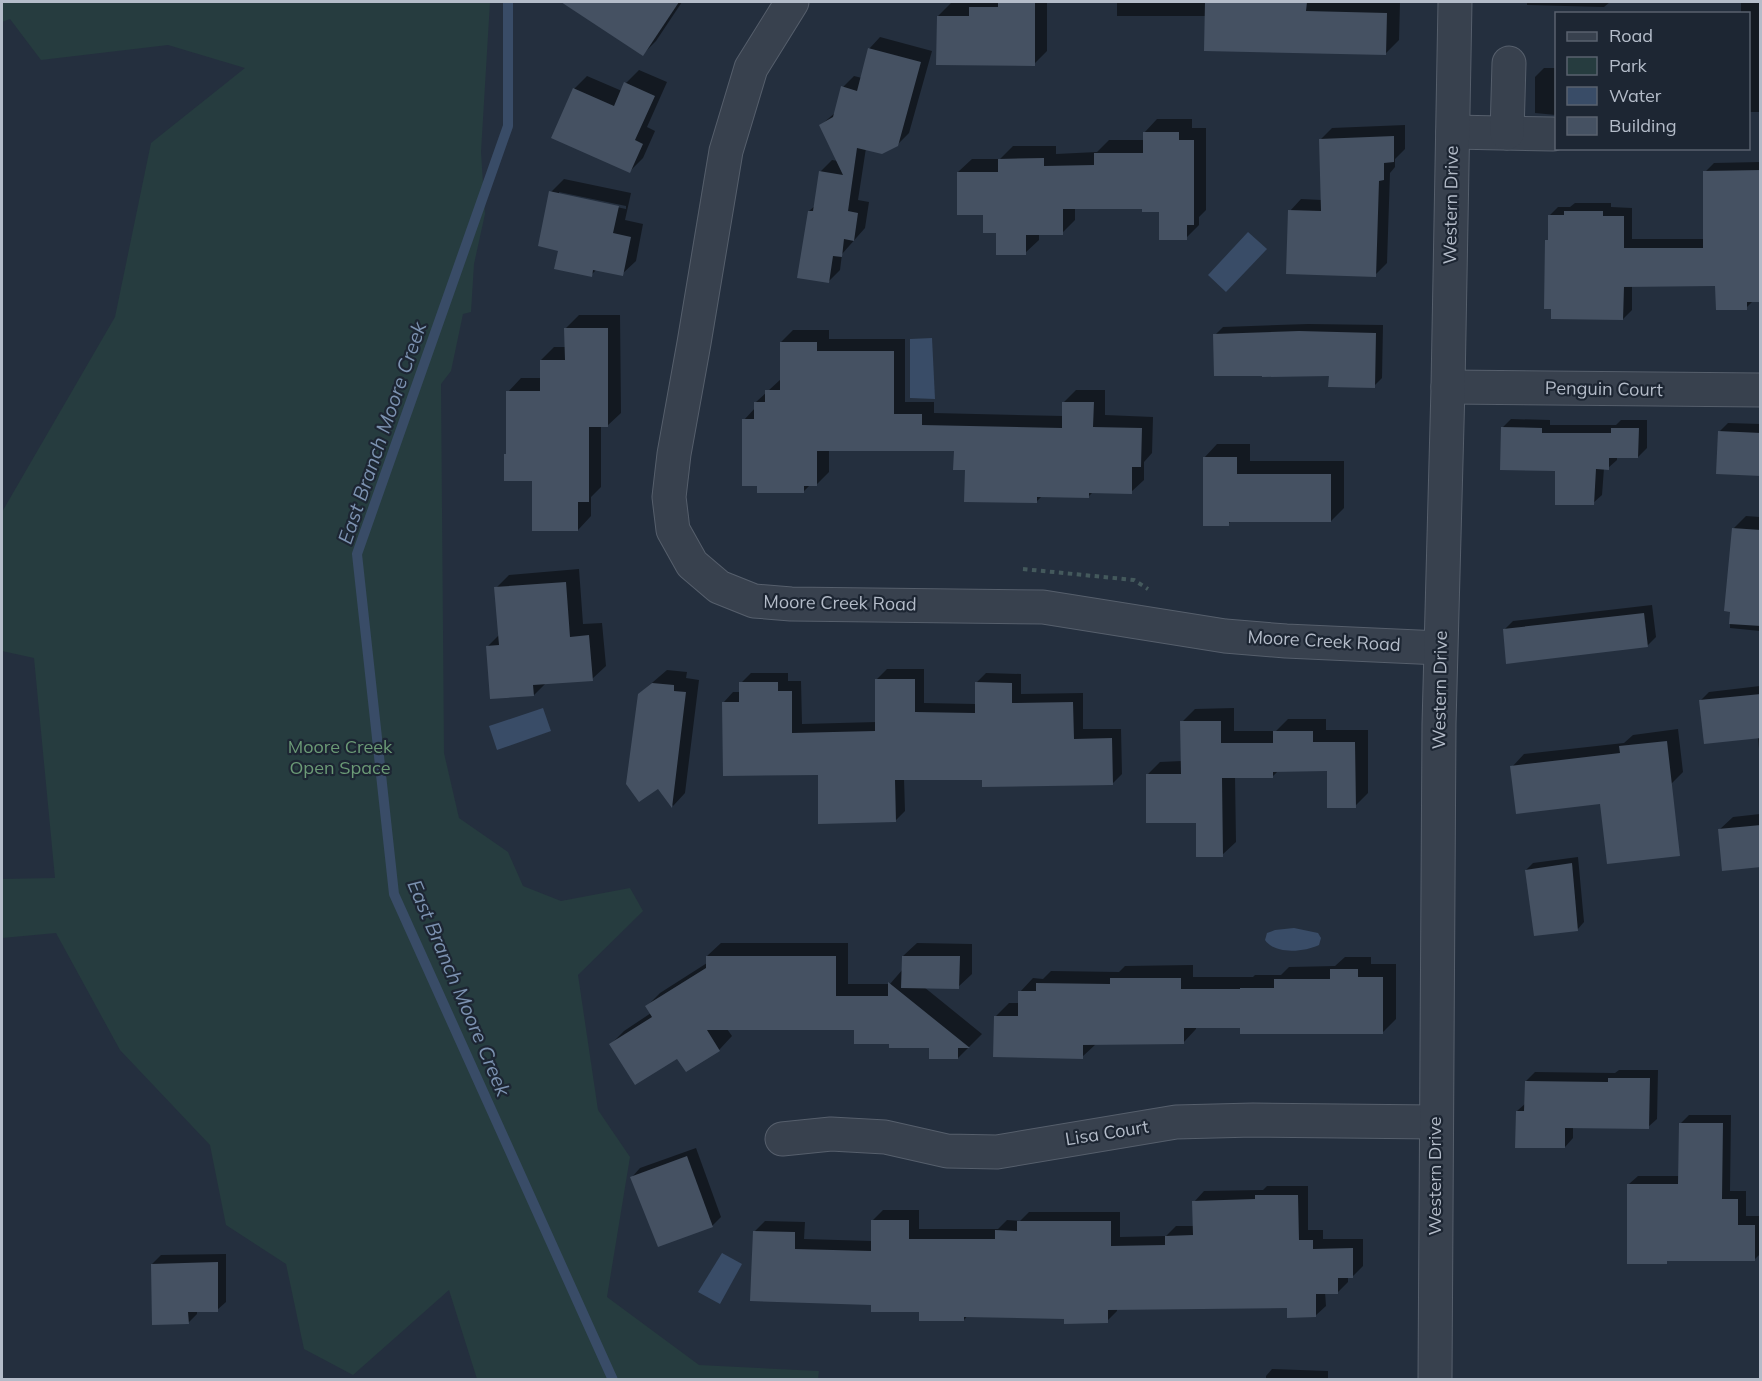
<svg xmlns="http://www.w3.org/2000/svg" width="1762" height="1381" font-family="Mulish,sans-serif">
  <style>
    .green { fill: #263c3f }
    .water { fill: #394c67 }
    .shadow { fill: #0007; fill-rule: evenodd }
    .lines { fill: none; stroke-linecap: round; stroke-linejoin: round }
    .stream { stroke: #394c67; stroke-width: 10 }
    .building { fill: #455162 }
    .minor-casing { stroke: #565f6c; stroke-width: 35 }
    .path { stroke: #44595c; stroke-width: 4; stroke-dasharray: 4.5 4.5; stroke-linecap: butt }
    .minor { stroke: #38414e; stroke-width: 33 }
    .labels { text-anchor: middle; stroke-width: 4.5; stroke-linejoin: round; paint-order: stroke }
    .street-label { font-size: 18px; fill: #b4bcc9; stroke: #1d2633 }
    .park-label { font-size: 18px; fill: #6b9a76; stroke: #1d2633 }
    .water-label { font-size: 20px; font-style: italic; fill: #7c92b1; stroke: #1d2633 }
  </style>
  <rect width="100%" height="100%" fill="#242f3e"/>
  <!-- green -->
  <polygon class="green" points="2,2 490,2 481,152 485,214 474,264 471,312 463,314 451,371 441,384 444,753 459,818 508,852 523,886 561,901 630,888 643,911 578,975 598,1110 630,1157 607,1297 699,1365 819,1371 818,1379 477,1379 449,1290 353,1375 304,1349 286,1264 226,1225 210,1145 120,1050 56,933 2,938 2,879 55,878 34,658 2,651 2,512 115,317 151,143 245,68 168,45 41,60 10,19 2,22"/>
  <!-- water -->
  <g class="water">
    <polygon points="1248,232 1267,249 1226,292 1208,275"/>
    <polygon points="932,338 935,399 910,398 910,339"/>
    <polygon points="543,708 551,731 497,750 489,726"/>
    <path d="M 1294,928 L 1318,933 L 1321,938 L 1319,945 C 1304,952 1275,955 1265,940 L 1267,933 L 1275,930 Z"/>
    <polygon points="722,1253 742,1264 720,1304 698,1292"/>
  </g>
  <!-- shadow -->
  <g class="shadow">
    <polygon points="563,2 682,2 656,41 643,54"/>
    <polygon points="977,2 1047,2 1047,51 1034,64 938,16 951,3 975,3"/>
    <polygon points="1117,2 1400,2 1399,40 1385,54 1206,16 1117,16"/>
    <polygon points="1527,2 1610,2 1604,7 1527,5"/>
    <polygon points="1741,2 1760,2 1760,112 1748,112 1748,14 1741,14"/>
    <polygon points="880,37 932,51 909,133 897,145 866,148 858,200 869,202 865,228 842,254 840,270 828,282 809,211 816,205 820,172 832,160 838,161 821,125 836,112 843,87 854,76 862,78 869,49"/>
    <polygon points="1544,68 1556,68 1556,115 1535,113 1535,77"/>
    <polygon points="639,70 667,82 647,127 655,131 643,158 630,171 574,89 587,76 622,91 626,83"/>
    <polygon points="1157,119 1192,119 1192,128 1206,128 1206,210 1199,217 1199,225 1186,238 1161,210 1144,208 1075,208 1075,220 1062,233 1039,233 1039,240 1025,253 997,232 958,172 972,159 1000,159 1013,146 1056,146 1056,154 1097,152 1109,140 1144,140 1144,133"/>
    <polygon points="1405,125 1405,149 1395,159 1395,167 1390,173 1387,263 1375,275 1290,211 1301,199 1322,200 1321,139 1332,128"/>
    <polygon points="1760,162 1760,300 1754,300 1746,308 1717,284 1632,286 1632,310 1623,319 1547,241 1549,239 1549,216 1558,207 1570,207 1575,203 1611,203 1611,207 1632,208 1632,239 1705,239 1705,172 1714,163"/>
    <path d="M 564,179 L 631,193 L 625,220 L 643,224 L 636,261 L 622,274 L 597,269 L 591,275 L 560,250 L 551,192 ZM 559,192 L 626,206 L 626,209 L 559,195 Z"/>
    <polygon points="579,315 620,315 621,413 607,426 601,426 601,487 591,497 591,516 578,530 508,453 508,392 521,378 541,378 541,360 554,347 566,347 566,328"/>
    <polygon points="1308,324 1383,325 1382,378 1374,386 1330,374 1215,335 1223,327"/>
    <polygon points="793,330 829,330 829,339 905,339 905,402 934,402 934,413 1063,416 1064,402 1076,390 1105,390 1105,415 1153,417 1152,453 1144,462 1144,480 1131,492 1093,492 1088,497 1042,496 1036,502 967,469 955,449 829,449 829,472 816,485 810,485 803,492 758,484 744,420 756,407 756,402 781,379 781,342"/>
    <polygon points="1511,419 1550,420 1550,425 1616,425 1621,420 1647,420 1647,448 1638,457 1617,457 1617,460 1608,468 1604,468 1602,495 1593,503 1557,470 1502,428"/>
    <polygon points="1728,423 1760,424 1760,474 1719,432"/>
    <polygon points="1217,444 1250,444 1250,461 1344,461 1344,508 1331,521 1231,521 1228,524 1204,458"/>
    <polygon points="1746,516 1760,517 1760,631 1730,628 1733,529"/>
    <polygon points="579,569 583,624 602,623 606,666 592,679 546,683 534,695 488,646 499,635 496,588 509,575"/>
    <polygon points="1652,605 1656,637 1647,646 1504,630 1513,621"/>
    <polygon points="887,669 924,669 924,703 976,704 976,683 986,673 1021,674 1021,694 1083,693 1083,729 1121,729 1122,774 1112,784 984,779 904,779 905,811 895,821 819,773 724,702 733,692 741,692 741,683 751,673 788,673 788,681 801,681 802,724 877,722 877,679"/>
    <polygon points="667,670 687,672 686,678 699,680 685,793 673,806 659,786 639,694"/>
    <polygon points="1760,686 1760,761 1758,737 1700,701 1709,692"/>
    <polygon points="1234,708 1234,731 1276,731 1288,719 1326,719 1326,730 1368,730 1368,793 1355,806 1328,769 1279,770 1273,776 1235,776 1236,842 1222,855 1197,821 1147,775 1160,762 1182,761 1182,722 1195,709"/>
    <polygon points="1678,729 1683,772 1671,784 1601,803 1512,767 1524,754 1624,743 1633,735"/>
    <polygon points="1760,814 1760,885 1759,866 1719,830 1733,817"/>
    <polygon points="1578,857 1584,922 1577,930 1526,870 1533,863"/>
    <polygon points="721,943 848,943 848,984 890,984 903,969 903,956 917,943 972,944 972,974 958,987 924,987 982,1034 958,1058 931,1047 891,1042 855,1029 727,1029 732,1036 719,1050 677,1057 611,1044 624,1031 651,1013 647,1006 660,993 707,963 707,956"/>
    <polygon points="1345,957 1371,957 1371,964 1396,964 1396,1019 1383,1032 1196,1026 1196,1029 1183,1043 1096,1044 1082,1057 996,1016 1009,1003 1020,1003 1020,992 1033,978 1043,979 1051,971 1119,972 1125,966 1193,965 1193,977 1253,977 1255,975 1281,975 1289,967 1335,966"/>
    <polygon points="1619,1070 1658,1070 1657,1119 1648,1127 1573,1127 1573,1138 1565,1147 1517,1111 1526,1103 1526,1081 1535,1072 1615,1073"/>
    <polygon points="1689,1115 1731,1115 1730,1191 1746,1191 1746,1216 1760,1216 1760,1254 1755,1259 1669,1259 1666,1262 1629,1184 1638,1176 1680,1176 1680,1124"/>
    <polygon points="696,1148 721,1217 712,1226 632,1177 640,1168"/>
    <polygon points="1267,1186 1308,1186 1308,1230 1323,1230 1323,1239 1363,1239 1363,1266 1353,1276 1348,1276 1348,1282 1338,1292 1325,1292 1326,1306 1315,1316 1288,1307 1117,1308 1117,1311 1107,1321 1066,1318 968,1315 964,1320 921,1310 872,1304 755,1231 765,1221 805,1222 804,1239 872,1241 872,1221 883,1210 919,1210 919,1229 998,1229 1007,1220 1020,1221 1029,1212 1120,1212 1120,1237 1166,1236 1176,1226 1194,1226 1194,1202 1204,1191 1263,1190"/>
    <polygon points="226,1254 226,1302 217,1310 197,1310 197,1314 188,1323 152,1264 161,1255"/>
    <polygon points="1272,1369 1328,1371 1328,1380 1266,1380 1266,1376"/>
    <polygon points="1682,1378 1740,1380 1680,1380"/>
  </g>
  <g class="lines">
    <!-- stream -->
    <polyline class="stream" points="508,2 508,126 357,554 394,894 613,1380"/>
  </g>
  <!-- building -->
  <g class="building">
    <polygon points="561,2 679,2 643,56"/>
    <polygon points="998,2 1035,2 1035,66 936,65 937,16 969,16 969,7 998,7"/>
    <polygon points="1205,2 1307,2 1306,11 1387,13 1386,55 1204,51"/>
    <polygon points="868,48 921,62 898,146 882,154 857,148 848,211 858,213 854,241 844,239 842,257 833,256 829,283 797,278 808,211 813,211 819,171 843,175 819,125 833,117 841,86 857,91"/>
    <polygon points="624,82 655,96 635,140 643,144 630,173 551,138 573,88 614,106"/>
    <polygon points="1143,132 1179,132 1179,140 1194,140 1194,225 1187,225 1187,240 1159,240 1159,212 1142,212 1142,209 1063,209 1063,235 1026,235 1026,255 996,255 996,233 983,233 983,215 957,215 957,172 998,172 998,159 1044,158 1044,166 1094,165 1094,153 1143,153"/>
    <polygon points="1394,136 1394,162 1384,163 1384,180 1379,181 1376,277 1286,274 1288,210 1321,211 1319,139"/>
    <polygon points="1761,170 1761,302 1747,302 1747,310 1716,310 1715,286 1624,287 1623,320 1551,319 1551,309 1544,309 1545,240 1548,240 1548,215 1564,215 1564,211 1603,211 1603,216 1624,216 1624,248 1703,248 1703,171"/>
    <polygon points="549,191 619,206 613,233 631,237 623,276 593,270 592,277 554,269 558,251 538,246"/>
    <polygon points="564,328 608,328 608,427 589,427 589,502 578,502 578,531 532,531 532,481 504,481 504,454 506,454 506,391 540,391 540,360 565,360"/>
    <polygon points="1299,331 1376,333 1375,388 1328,387 1329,376 1262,377 1262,376 1214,376 1213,334"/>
    <polygon points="780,342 817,342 817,351 894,351 894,414 922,414 922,425 1062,428 1062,402 1094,402 1093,427 1142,428 1141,467 1132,467 1132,494 1089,493 1089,498 1037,497 1037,503 964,502 965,470 953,470 954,451 817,451 817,486 804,486 804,493 757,493 757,486 742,486 742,419 754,419 754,402 765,402 765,390 780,390"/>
    <polygon points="1501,427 1542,428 1542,433 1611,433 1611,428 1639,428 1638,458 1609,458 1609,470 1596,469 1594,505 1555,505 1555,471 1500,470"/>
    <polygon points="1718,431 1761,433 1761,476 1716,474"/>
    <polygon points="1203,457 1237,457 1237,474 1331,474 1331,522 1229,522 1229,526 1203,526"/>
    <polygon points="1732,528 1761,530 1761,626 1729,624 1730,612 1724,611"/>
    <polygon points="566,582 570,637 589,635 593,681 533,685 534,696 490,699 486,646 499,645 494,587"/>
    <polygon points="1644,613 1648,647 1506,664 1503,629"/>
    <polygon points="875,679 915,679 915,712 975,713 975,682 1012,683 1012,703 1073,702 1074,739 1112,738 1113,785 982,787 982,780 895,780 896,822 818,824 818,775 723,776 722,702 739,702 739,682 778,682 778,691 792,691 792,733 875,731"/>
    <polygon points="652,683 674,685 674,691 686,692 672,808 658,789 639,802 626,784 638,694"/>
    <polygon points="1761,694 1761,738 1704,744 1699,700"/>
    <polygon points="1180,721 1221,721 1221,743 1273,743 1273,731 1313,731 1313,742 1355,742 1356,808 1327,808 1327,771 1273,772 1273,778 1222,778 1223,857 1196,857 1196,823 1146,823 1146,774 1181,774"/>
    <polygon points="1667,741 1680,856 1607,864 1600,804 1516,814 1510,766 1620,753 1619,746"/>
    <polygon points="1761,825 1761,867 1722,871 1718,829"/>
    <polygon points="1572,863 1578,931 1534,936 1525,870"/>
    <polygon points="706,956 836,956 836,996 888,996 888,982 970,1048 958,1048 958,1059 929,1059 929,1048 889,1048 889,1044 854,1044 854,1030 707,1030 720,1051 686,1072 677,1059 635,1085 609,1044 652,1017 645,1006 706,968"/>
    <polygon points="902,956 960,956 959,989 901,988"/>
    <polygon points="1330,969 1358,969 1358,977 1383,977 1383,1034 1240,1034 1240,1028 1184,1028 1184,1044 1083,1045 1083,1059 993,1057 994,1016 1018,1016 1018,991 1036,991 1036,983 1110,984 1110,978 1181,978 1181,989 1240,989 1240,988 1274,988 1274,979 1330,979"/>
    <polygon points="1608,1078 1650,1078 1649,1129 1565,1128 1565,1148 1515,1148 1516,1111 1524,1111 1525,1081 1608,1082"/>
    <polygon points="1679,1123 1723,1123 1722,1199 1738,1199 1738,1225 1755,1225 1755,1261 1667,1261 1667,1264 1627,1264 1627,1184 1678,1184"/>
    <polygon points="687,1156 713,1227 658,1247 630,1177"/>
    <polygon points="1255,1195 1298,1195 1299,1240 1313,1240 1313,1249 1353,1248 1353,1278 1338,1278 1338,1294 1316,1294 1316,1317 1287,1318 1287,1308 1108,1310 1108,1323 1064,1324 1064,1319 964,1317 964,1321 919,1321 919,1312 871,1312 871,1305 750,1301 753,1231 795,1232 795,1249 871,1251 871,1220 909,1220 909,1239 995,1239 995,1230 1017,1231 1017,1221 1111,1221 1111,1246 1165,1245 1165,1236 1193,1235 1192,1201 1255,1199"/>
    <polygon points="218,1262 218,1312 188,1312 189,1324 152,1325 151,1264"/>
  </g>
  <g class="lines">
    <!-- minor casing -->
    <g class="minor-casing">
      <g id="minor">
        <polyline points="792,2 751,68 726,151 694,343 674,454 669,497 673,530 692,564 719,587 754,601 791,604 1043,607 1225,636 1286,641 1440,648"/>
        <polyline points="1453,132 1553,134"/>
        <polyline points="1507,133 1509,63"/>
        <polyline points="1448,387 1760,390"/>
        <polyline points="782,1139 831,1134 885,1137 947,1151 997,1152 1176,1122 1253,1120 1435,1122"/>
        <polyline points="1435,1380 1439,724 1448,387 1455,2"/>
      </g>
    </g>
    <!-- path -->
    <polyline class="path" points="1023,569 1134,580 1148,589"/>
    <!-- minor -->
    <use href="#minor" class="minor"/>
  </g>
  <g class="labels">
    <!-- street labels -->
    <g class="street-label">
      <text transform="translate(1451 205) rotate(-89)" y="6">Western Drive</text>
      <text transform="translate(1604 389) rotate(1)" y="6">Penguin Court</text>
      <text transform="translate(840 603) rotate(1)" y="6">Moore Creek Road</text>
      <text transform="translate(1324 641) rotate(3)" y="6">Moore Creek Road</text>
      <text transform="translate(1440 690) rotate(-89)" y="6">Western Drive</text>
      <text transform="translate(1107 1133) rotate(-9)" y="6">Lisa Court</text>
      <text transform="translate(1435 1176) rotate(-90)" y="6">Western Drive</text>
    </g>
    <!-- park labels -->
    <g class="park-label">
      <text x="340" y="753">Moore Creek<tspan x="340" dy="21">Open Space</tspan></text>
    </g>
    <!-- water labels -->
    <g class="water-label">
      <text transform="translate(382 433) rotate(-71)" y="7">East Branch Moore Creek</text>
      <text transform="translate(459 988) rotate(67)" y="7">East Branch Moore Creek</text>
    </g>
  </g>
  <!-- border -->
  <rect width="1762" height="1381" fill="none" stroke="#b4bcc9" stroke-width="6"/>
  <!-- legend -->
  <rect x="1555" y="12" width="195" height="138" fill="#1d2633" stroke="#59626f" stroke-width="1.5"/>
  <rect x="1567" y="32" width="30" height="9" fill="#38414e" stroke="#59626f" stroke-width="1.5"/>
  <text x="1609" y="42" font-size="18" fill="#b4bcc9">Road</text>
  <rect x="1567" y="57" width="30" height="18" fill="#263c3f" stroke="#59626f" stroke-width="1.5"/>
  <text x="1609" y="72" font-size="18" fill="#b4bcc9">Park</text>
  <rect x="1567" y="87" width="30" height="18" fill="#394c67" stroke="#59626f" stroke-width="1.5"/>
  <text x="1609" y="102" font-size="18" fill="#b4bcc9">Water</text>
  <rect x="1567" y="117" width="30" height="18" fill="#455162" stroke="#59626f" stroke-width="1.5"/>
  <text x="1609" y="132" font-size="18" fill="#b4bcc9">Building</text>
</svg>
